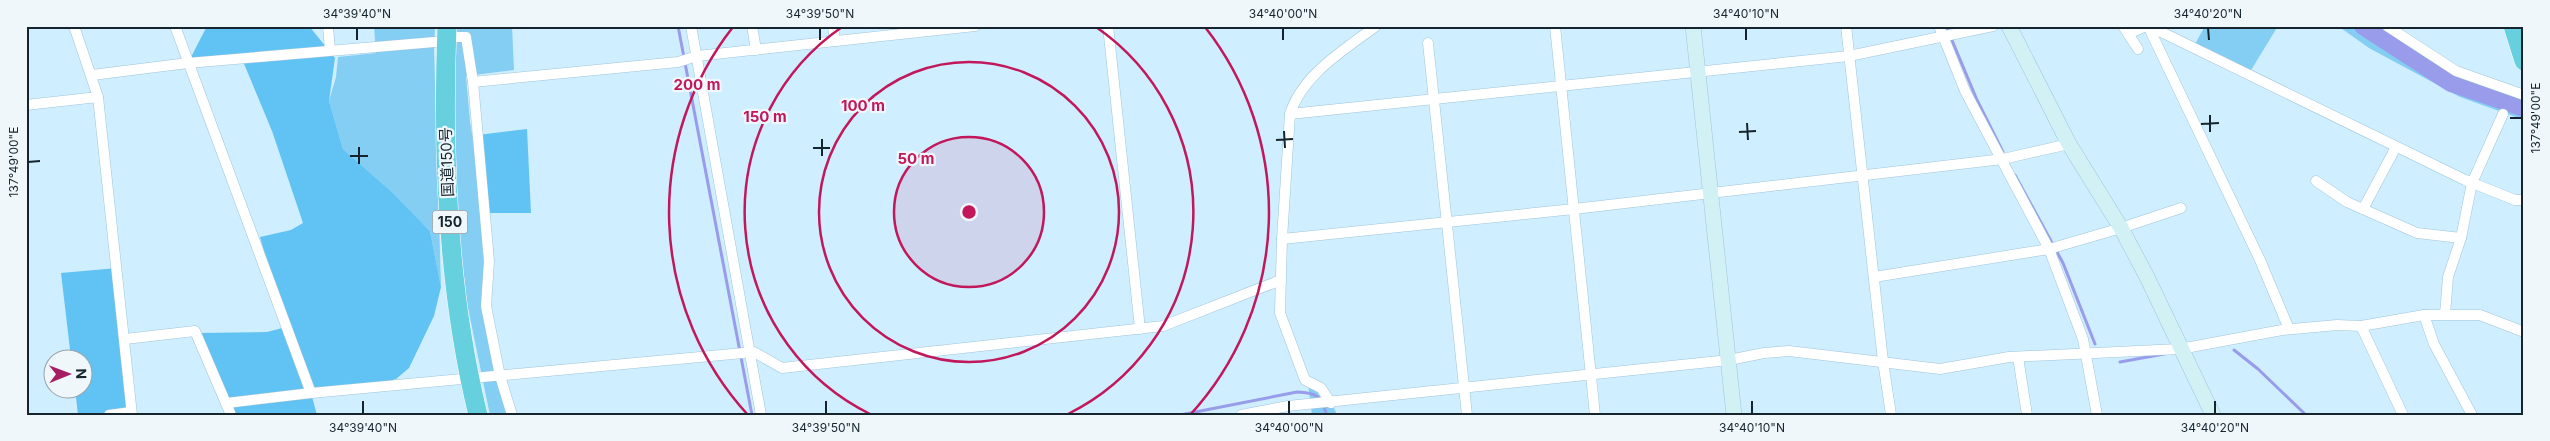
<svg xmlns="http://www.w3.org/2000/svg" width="2550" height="441" font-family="Inter,'Noto Sans JP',sans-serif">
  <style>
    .green { fill: #84cdf3 }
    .forest { fill: #61c3f3 }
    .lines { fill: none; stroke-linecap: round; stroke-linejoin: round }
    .stream { stroke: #999ceb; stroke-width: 3 }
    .river { stroke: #999ceb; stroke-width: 18 }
    .street-casing { stroke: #9fc5da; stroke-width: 11 }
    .secondary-casing { stroke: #9fc5da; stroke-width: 16 }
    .highway-casing { stroke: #fff; stroke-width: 20 }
    .street { stroke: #fff; stroke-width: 10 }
    .secondary { stroke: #d1f1f5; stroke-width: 15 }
    .highway { stroke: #66d0de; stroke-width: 19 }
    .ticks { fill: none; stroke: #16252d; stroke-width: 2 }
    .ring { fill: none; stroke: #c2185b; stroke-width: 2.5 }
    .labels { text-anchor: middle; stroke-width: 4.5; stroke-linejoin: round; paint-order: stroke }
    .shield { fill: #eff7fb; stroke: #57646b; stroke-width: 1 }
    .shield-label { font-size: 14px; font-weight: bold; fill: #16252d }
    .street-label { font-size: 15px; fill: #16252d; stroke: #eff7fb }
    .centre { fill: #c2185b; stroke: #eff7fb; stroke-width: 2.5 }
    .ring-label { font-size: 15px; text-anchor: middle; font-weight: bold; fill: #c2185b; stroke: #eff7fb; stroke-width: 4.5; stroke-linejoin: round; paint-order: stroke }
    .neatline { fill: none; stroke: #16252d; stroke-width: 2 }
    .ticks-label { font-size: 12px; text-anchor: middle; fill: #16252d }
  </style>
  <rect width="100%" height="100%" fill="#cfeeff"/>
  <!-- green -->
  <g class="green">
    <polygon points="374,26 435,26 434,48 441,287 430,231 392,192 343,149 329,101 336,77 338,57 376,53"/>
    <polygon points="453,26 512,26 514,70 466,76 470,122 485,213 486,306 514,415 490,415 467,303 457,216"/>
    <polygon points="2205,26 2278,26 2248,75 2195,44"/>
    <polygon points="2338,26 2387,26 2470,76 2524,95 2524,120 2460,97 2369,48"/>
    <polygon points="1308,383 1329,396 1337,415 1312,415"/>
  </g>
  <!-- forest -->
  <g class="forest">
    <polygon points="207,26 309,26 335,58 329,101 343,149 392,192 430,231 441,287 434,316 409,368 396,379 379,384 311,393 317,415 231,415 196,333 267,332 286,327 260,237 291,230 303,223 272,131 242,59 188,63"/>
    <polygon points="527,129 531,213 485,213 478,135"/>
    <polygon points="117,268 136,415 78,415 75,389 82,388 82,358 71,358 61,273"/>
  </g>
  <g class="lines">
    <!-- stream -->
    <g class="stream">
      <polyline points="678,26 752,415"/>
      <polyline points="1946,26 1977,100 2003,152"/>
      <polyline points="2015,175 2063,263 2095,344"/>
      <polyline points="2234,350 2258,369 2306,415"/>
      <polyline points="2120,362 2164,354"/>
      <path d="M 1180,415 L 1297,392 C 1319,393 1319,396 1327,415"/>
    </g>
    <!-- river -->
    <polyline class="river" points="2363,26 2451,83 2524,108"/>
    <!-- street casing -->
    <g class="street-casing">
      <g id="street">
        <polyline points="74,26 98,97 132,415"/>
        <polyline points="175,26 311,393"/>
        <polyline points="328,26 330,50"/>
        <polyline points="691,26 761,415"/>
        <polyline points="752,26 756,50"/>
        <polyline points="833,26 835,41"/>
        <polyline points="1108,26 1140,329"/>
        <polyline points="1555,26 1595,415"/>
        <polyline points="1846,26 1883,361 1891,415"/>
        <polyline points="1939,26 1965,91 2049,249 2083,339 2097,415"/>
        <polyline points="2123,26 2138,49"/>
        <polyline points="2148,26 2260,260 2289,329"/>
        <polyline points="2149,26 2465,180 2515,200 2524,200"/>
        <polyline points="2387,26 2456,71 2524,95"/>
        <polyline points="2128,34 2146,26"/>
        <polyline points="446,37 466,37 473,82 489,261 486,306 500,376 512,415"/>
        <polyline points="1428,43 1467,415"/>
        <polyline points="92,75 188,63 446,41"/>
        <polyline points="473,82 678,62 697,56 975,26"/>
        <polyline points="26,105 98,97"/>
        <polyline points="1290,114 1849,56 1993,26"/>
        <polyline points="2316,181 2347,202 2417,233 2461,238"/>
        <polyline points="2363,209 2396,147"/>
        <polyline points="1282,239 1574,209 2003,159 2069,144"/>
        <polyline points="1874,277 2049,249 2121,228 2181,208"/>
        <polyline points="2445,314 2448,277 2461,238 2472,183 2503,114"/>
        <polyline points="2424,315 2434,344 2472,415"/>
        <polyline points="2361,326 2403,415"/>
        <polyline points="125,339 195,331 231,415"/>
        <polyline points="2018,357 2027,415"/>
        <polyline points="227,403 311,393 754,352 782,368 1163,326 1281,280"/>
        <path d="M 1331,403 L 1321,388 L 1305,380 L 1280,313 L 1282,239 L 1290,114 C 1302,75 1344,50 1376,26"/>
        <polyline points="109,415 131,412"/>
        <polyline points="1241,415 1288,406 1729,360 1764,353 1789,351 1940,369 2009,357 2180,349 2282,330 2337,325 2361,326 2424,315 2480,315 2524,332"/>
      </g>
    </g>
    <!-- secondary casing -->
    <g class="secondary-casing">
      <g id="secondary">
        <polyline points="1693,26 1734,415"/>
        <polyline points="2009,26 2069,144 2121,228 2147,277 2213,415"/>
      </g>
    </g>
    <!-- highway casing -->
    <g class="highway-casing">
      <g id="highway">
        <path d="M 447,26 C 442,155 447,289 478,415"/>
        <polyline points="2513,26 2524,61"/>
      </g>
    </g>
    <!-- street -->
    <use href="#street" class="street"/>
    <!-- secondary -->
    <use href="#secondary" class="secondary"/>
    <!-- highway -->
    <use href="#highway" class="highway"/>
  </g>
  <!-- ticks -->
  <path class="ticks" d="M 357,28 L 357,40M 820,28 L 820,40M 1283,28 L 1283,40M 1746,28 L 1746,40M 2208,28 L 2209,40M 2210,115 L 2210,132M 2510,118 L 2522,118M 1747,123 L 1748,140M 2201,124 L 2219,123M 1284,131 L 1285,148M 1739,132 L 1756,131M 822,139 L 822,156M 1276,140 L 1293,139M 359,147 L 359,164M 813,148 L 830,148M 350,156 L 368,156M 28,162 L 40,161M 363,401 L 363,414M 826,401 L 826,414M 1289,401 L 1289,414M 1752,401 L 1752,414M 2215,401 L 2215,414"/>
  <!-- distance rings -->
  <circle cx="969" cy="212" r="75" fill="#c2185b" fill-opacity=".12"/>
  <g class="ring">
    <circle cx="969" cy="212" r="75"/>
    <circle cx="969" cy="212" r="150"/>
    <path d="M870 414A225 225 0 0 1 842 27M1096 27A225 225 0 0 1 1068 414"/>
    <path d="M748 415A300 300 0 0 1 733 27M1205 27A300 300 0 0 1 1190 415"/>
  </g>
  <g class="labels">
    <!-- shield labels -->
    <rect class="shield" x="432.5" y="210.5" width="35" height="23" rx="4"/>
    <g class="shield-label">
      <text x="450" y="227">150</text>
    </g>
    <!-- street labels -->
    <g class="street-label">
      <text transform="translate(447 162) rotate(-92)" y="5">国道150号</text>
    </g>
  </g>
  <circle cx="969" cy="212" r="8" class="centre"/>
  <g class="ring-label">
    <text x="697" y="90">200 m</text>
    <text x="863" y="111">100 m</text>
    <text x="765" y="122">150 m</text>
    <text x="916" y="164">50 m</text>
  </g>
  <!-- border -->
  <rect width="2550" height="441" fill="none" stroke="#eff7fb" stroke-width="55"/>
  <!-- north arrow -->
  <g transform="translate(68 374) rotate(89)"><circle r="24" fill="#eff7fb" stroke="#98a3a9"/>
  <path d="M0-4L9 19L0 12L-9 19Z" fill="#a71d64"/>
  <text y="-8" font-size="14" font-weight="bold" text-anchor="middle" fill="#16252d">N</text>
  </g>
  <rect x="28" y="28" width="2494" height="386" class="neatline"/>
  <g class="ticks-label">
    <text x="357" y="18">34°39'40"N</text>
    <text x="820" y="18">34°39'50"N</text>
    <text x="1283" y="18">34°40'00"N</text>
    <text x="1746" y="18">34°40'10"N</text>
    <text x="2208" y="18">34°40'20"N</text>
    <text transform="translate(2536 118) rotate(-90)" y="4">137°49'00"E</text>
    <text transform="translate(14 162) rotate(-90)" y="4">137°49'00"E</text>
    <text x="363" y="432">34°39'40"N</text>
    <text x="826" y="432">34°39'50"N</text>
    <text x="1289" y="432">34°40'00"N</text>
    <text x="1752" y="432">34°40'10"N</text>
    <text x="2215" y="432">34°40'20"N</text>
  </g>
</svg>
